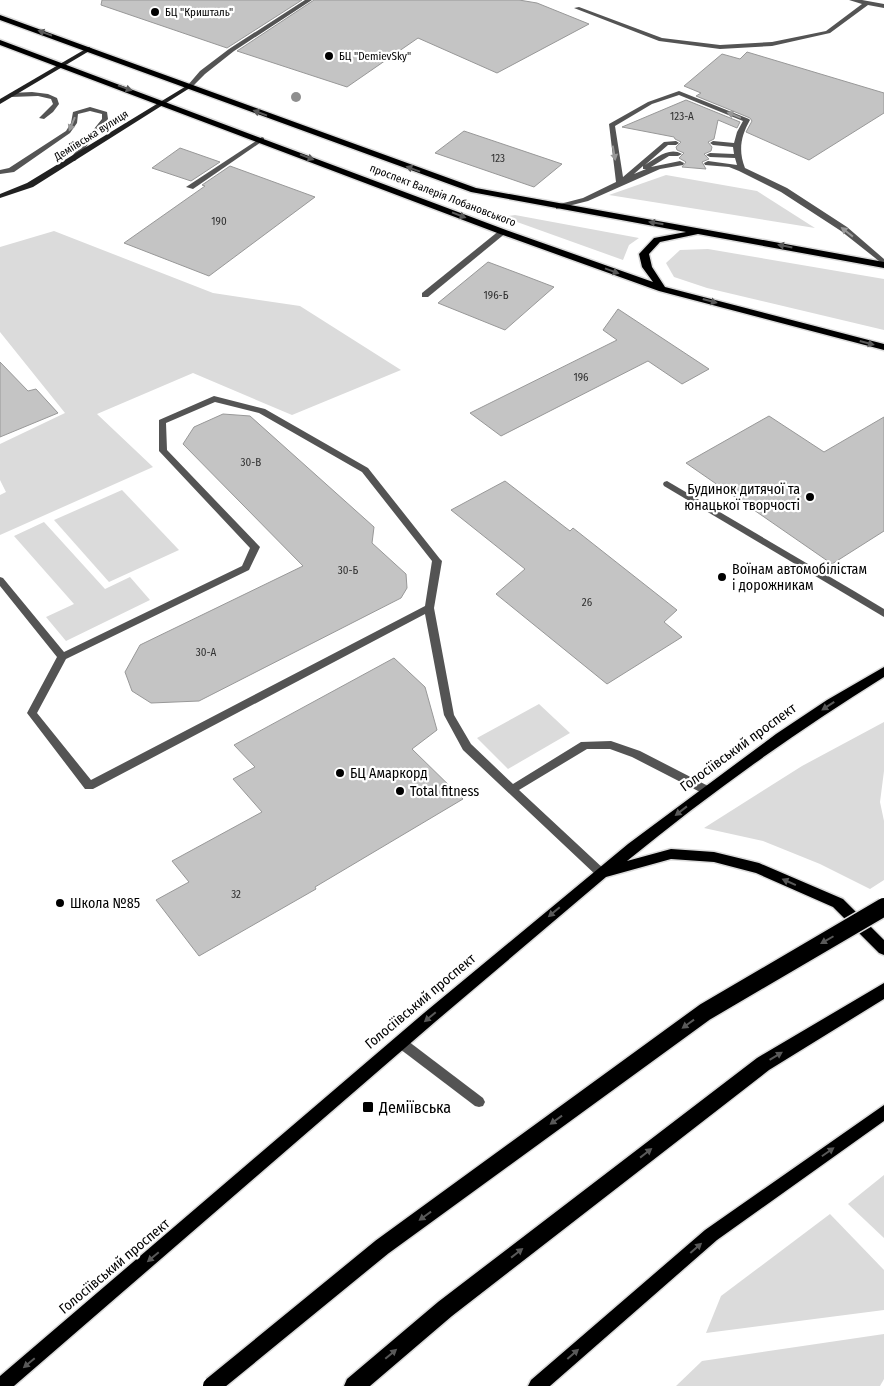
<svg xmlns="http://www.w3.org/2000/svg" width="884" height="1386" font-family="'Fira Sans Condensed',sans-serif">
  <style>
    .green { fill: #dbdbdb }
    .building { fill: #c4c4c4; stroke: #989898 }
    .lines { fill: none; stroke-linecap: round; stroke-linejoin: round }
    .primary-casing { stroke: #dbdbdb; stroke-width: 3 }
    .highway-casing { stroke: #dbdbdb; stroke-width: 3 }
    .lane { fill: #545454; fill-rule: evenodd }
    .secondary { fill: #212121; fill-rule: evenodd }
    .primary { fill: #000; fill-rule: evenodd }
    .highway { fill: #000; fill-rule: evenodd }
    .highway-bridge-casing { stroke: #dbdbdb; stroke-width: 21; stroke-linecap: butt }
    .highway-bridge { stroke: #000; stroke-width: 18 }
    .tree { fill: #8e8e8e }
    .oneway { fill: #595959 }
    .oneway2 { fill: #989898 }
    .poi-dot { fill: #000; stroke: #fff; stroke-width: 2 }
    .labels { text-anchor: middle; stroke-width: 4.5; stroke-linejoin: round; paint-order: stroke }
    .far-poi-label { font-size: 11px; fill: #000; stroke: #fff; text-anchor: start }
    .number-label { font-size: 11px; fill: #313131 }
    .far-street-label { font-size: 11px; fill: #000; stroke: #fff }
    .poi-label { font-size: 14px; fill: #000; stroke: #fff; text-anchor: start }
    .street-label { font-size: 14px; fill: #000; stroke: #fff }
    .near-poi-label { font-size: 16px; fill: #000; stroke: #fff; text-anchor: start }
  </style>
  <rect width="100%" height="100%" fill="#fff"/>
  <!-- green -->
  <g class="green">
    <polygon points="666,175 757,191 815,228 609,195"/>
    <polygon points="515,215 639,238 629,245 623,260 506,218 507,216"/>
    <polygon points="54,231 213,293 300,306 401,370 292,415 193,373 97,414 153,467 0,535 0,495 6,492 0,480 0,444 65,413 0,332 0,247"/>
    <polygon points="708,249 884,279 884,330 707,288 674,277 666,263 680,250"/>
    <polygon points="122,490 179,550 109,582 54,520"/>
    <polygon points="44,522 105,589 130,577 150,600 66,641 46,617 74,604 14,536"/>
    <polygon points="539,704 570,733 508,769 477,738"/>
    <polygon points="884,722 884,771 880,802 884,821 884,880 870,889 820,864 763,841 704,828 802,766"/>
    <polygon points="884,1175 884,1238 848,1204"/>
    <polygon points="830,1214 884,1270 884,1310 706,1333 721,1296"/>
    <polygon points="884,1334 884,1379 880,1386 676,1386 702,1361"/>
  </g>
  <!-- building -->
  <g class="building">
    <polygon points="102,0 302,0 227,48 101,5"/>
    <polygon points="314,0 519,0 537,3 589,24 497,73 418,38 347,87 237,51"/>
    <polygon points="747,52 884,93 884,113 809,160 746,132 752,121 750,118 696,96 701,93 684,86 722,54 740,59"/>
    <polygon points="686,100 740,122 737,128 718,120 714,139 708,142 712,147 711,151 704,154 709,159 702,162 706,169 682,167 686,162 679,158 684,153 677,150 676,147 681,142 675,139 674,137 622,127"/>
    <polygon points="464,131 562,164 534,187 435,153"/>
    <polygon points="180,148 220,162 191,181 152,168"/>
    <polygon points="230,166 315,197 209,276 124,243 205,186 202,185"/>
    <polygon points="488,262 520,274 554,287 505,330 438,303"/>
    <polygon points="618,309 709,369 682,384 648,361 501,436 470,413 617,340 603,330"/>
    <polygon points="0,362 28,391 36,389 58,413 0,437"/>
    <polygon points="223,414 250,416 374,527 372,543 406,574 407,588 401,598 199,701 151,703 132,691 125,672 140,645 303,566 183,444 194,427"/>
    <polygon points="769,416 824,452 884,417 884,531 832,564 686,463"/>
    <polygon points="505,481 570,531 573,528 677,610 664,622 682,637 607,684 496,594 525,569 451,510"/>
    <polygon points="394,658 425,687 437,730 412,749 463,799 315,887 316,889 199,956 156,900 189,882 172,861 262,812 233,779 255,767 234,745"/>
  </g>
  <g class="lines">
    <!-- primary casing -->
    <g class="primary-casing">
      <g id="primary">
        <polygon points="0,15 476,188 884,262 884,268 698,234 660,242 649,254 652,267 665,287 884,344 884,350 659,291 500,234 0,45 0,40 506,230 653,282 642,267 639,254 654,238 686,232 471,192 0,20"/>
        <path d="M 884,667 L 884,677 C 794,733 709,794 627,861 L 671,849 L 714,852 L 759,863 L 843,899 L 884,940 L 884,955 L 879,953 L 833,907 L 756,873 L 714,862 L 671,859 L 606,877 L 435,1022 L 14,1386 L 0,1386 L 0,1376 L 424,1013 L 628,844 L 776,734 L 827,700 Z"/>
        <polygon points="884,1105 884,1121 717,1240 550,1386 528,1386 531,1380 705,1230"/>
      </g>
    </g>
    <!-- highway casing -->
    <g class="highway-casing">
      <polygon id="highway" points="884,983 884,999 769,1070 452,1316 370,1386 344,1386 347,1379 438,1302 757,1058"/>
    </g>
    <!-- lane -->
    <g class="lane">
      <polygon points="305,0 312,0 234,51 205,74 192,87 188,87 188,85 200,71 229,49"/>
      <polygon points="849,0 862,0 884,4 884,8 868,5 830,33 772,46 720,49 659,41 574,8 579,7 662,38 720,45 772,42 826,31 862,4"/>
      <path d="M 679,91 L 749,119 L 750,120 C 741,136 738,150 745,168 L 787,188 L 847,227 L 884,259 L 884,265 L 841,231 L 781,192 L 739,171 L 729,167 L 705,165 L 704,163 L 708,161 L 737,165 L 735,158 L 710,157 L 706,155 L 710,153 L 734,154 L 733,147 L 713,145 L 710,143 L 713,141 L 734,143 L 737,132 L 743,121 L 679,95 L 652,104 L 615,126 L 623,177 L 664,142 L 676,141 L 679,143 L 676,145 L 668,145 L 645,165 C 655,159 669,146 682,154 L 678,156 L 669,156 L 651,167 L 680,161 L 684,163 L 683,165 L 660,169 L 588,201 L 556,209 L 556,205 L 583,198 L 616,182 L 609,124 L 648,102 ZM 643,166 L 643,169 L 646,169 L 634,174 Z"/>
      <polygon points="32,92 48,94 57,98 59,104 53,112 44,119 39,118 53,104 51,99 38,96 11,97 8,95 11,93"/>
      <polygon points="90,107 107,112 108,119 75,161 69,160 102,119 102,114 90,111 78,114 77,123 70,133 14,172 0,174 0,170 9,168 66,131 71,123 73,112"/>
      <polygon points="262,137 264,138 264,140 193,189 186,187"/>
      <polygon points="500,230 503,230 507,232 428,297 422,297 422,293"/>
      <path d="M 214,396 L 265,409 L 368,468 L 440,559 L 442,561 L 434,608 L 454,715 L 471,744 L 513,784 L 581,742 L 611,741 L 640,751 L 712,788 L 713,791 L 712,794 L 704,794 L 632,757 L 610,749 L 587,749 L 519,790 L 605,870 L 606,873 L 605,876 L 601,877 L 597,876 L 463,750 L 444,715 L 425,614 L 93,789 L 85,789 L 27,713 L 57,657 L 0,586 L 0,577 L 3,578 L 64,652 L 242,566 L 250,548 L 159,451 L 159,420 ZM 215,402 L 259,413 L 362,472 L 432,561 L 425,606 L 91,780 L 37,713 L 66,659 L 249,570 L 260,547 L 167,450 L 166,423 Z"/>
      <polygon points="667,481 854,591 884,609 884,617 664,486 663,484 664,482"/>
      <polygon points="400,1037 404,1038 483,1098 485,1102 483,1106 479,1107 475,1106 396,1046 394,1042 396,1038"/>
    </g>
    <!-- secondary -->
    <g class="secondary">
      <polygon points="89,47 92,49 91,50 0,104 0,99"/>
      <polygon points="188,85 193,86 33,187 0,198 0,194 27,183"/>
    </g>
    <!-- primary -->
    <use href="#primary" class="primary"/>
    <!-- highway -->
    <use href="#highway" class="highway"/>
    <!-- highway-bridge casing -->
    <g class="highway-bridge-casing">
      <polyline id="highway-bridge" points="212,1386 382,1247 705,1012 884,907"/>
    </g>
    <!-- highway-bridge -->
    <use href="#highway-bridge" class="highway-bridge"/>
  </g>
  <!-- trees -->
  <circle class="tree" cx="296" cy="97" r="5"/>
  <!-- one-way arrows -->
  <defs><path id="oneway-solid" d="M-6-.8H1V-3.2L6.5 0L1 3.2V.8H-6Z" transform="scale(1.25)"/></defs>
  <g class="oneway">
    <use href="#oneway-solid" transform="translate(45 33) rotate(-160)"/>
    <use href="#oneway-solid" transform="translate(125 88) rotate(20)"/>
    <use href="#oneway-solid" transform="translate(260 113) rotate(-159)"/>
    <use href="#oneway-solid" transform="translate(307 157) rotate(21)"/>
    <use href="#oneway-solid" transform="translate(413 169) rotate(-160)"/>
    <use href="#oneway-solid" transform="translate(459 215) rotate(21)"/>
    <use href="#oneway-solid" transform="translate(656 223) rotate(-171)"/>
    <use href="#oneway-solid" transform="translate(785 246) rotate(-169)"/>
    <use href="#oneway-solid" transform="translate(612 271) rotate(20)"/>
    <use href="#oneway-solid" transform="translate(710 301) rotate(15)"/>
    <use href="#oneway-solid" transform="translate(867 343) rotate(15)"/>
    <use href="#oneway-solid" transform="translate(828 706) rotate(147)"/>
    <use href="#oneway-solid" transform="translate(681 811) rotate(142)"/>
    <use href="#oneway-solid" transform="translate(789 882) rotate(-156)"/>
    <use href="#oneway-solid" transform="translate(554 912) rotate(140)"/>
    <use href="#oneway-solid" transform="translate(827 940) rotate(150)"/>
    <use href="#oneway-solid" transform="translate(430 1017) rotate(140)"/>
    <use href="#oneway-solid" transform="translate(688 1024) rotate(144)"/>
    <use href="#oneway-solid" transform="translate(776 1056) rotate(-31)"/>
    <use href="#oneway-solid" transform="translate(556 1120) rotate(144)"/>
    <use href="#oneway-solid" transform="translate(828 1152) rotate(-35)"/>
    <use href="#oneway-solid" transform="translate(646 1153) rotate(-38)"/>
    <use href="#oneway-solid" transform="translate(425 1216) rotate(144)"/>
    <use href="#oneway-solid" transform="translate(696 1248) rotate(-41)"/>
    <use href="#oneway-solid" transform="translate(517 1253) rotate(-38)"/>
    <use href="#oneway-solid" transform="translate(153 1257) rotate(140)"/>
    <use href="#oneway-solid" transform="translate(391 1354) rotate(-40)"/>
    <use href="#oneway-solid" transform="translate(573 1354) rotate(-41)"/>
    <use href="#oneway-solid" transform="translate(29 1363) rotate(140)"/>
  </g>
  <g class="oneway2">
    <use href="#oneway-solid" transform="translate(734 115) rotate(-158)"/>
    <use href="#oneway-solid" transform="translate(72 124) rotate(113)"/>
    <use href="#oneway-solid" transform="translate(614 153) rotate(80)"/>
    <use href="#oneway-solid" transform="translate(847 232) rotate(-142)"/>
  </g>
  <!-- markers -->
  <g class="poi-dot">
    <circle cx="155" cy="12" r="5"/>
    <circle cx="329" cy="56" r="5"/>
    <circle cx="810" cy="497" r="5"/>
    <circle cx="722" cy="577" r="5"/>
    <circle cx="340" cy="773" r="5"/>
    <circle cx="400" cy="791" r="5"/>
    <circle cx="60" cy="903" r="5"/>
    <rect x="362" y="1101" width="12" height="12" rx="2.5"/>
  </g>
  <g class="labels">
    <!-- far-poi labels -->
    <g class="far-poi-label">
      <text x="165" y="16">БЦ "Кришталь"</text>
      <text x="339" y="60">БЦ "DemievSky"</text>
    </g>
    <!-- number labels -->
    <g class="number-label">
      <text x="682" y="120">123-А</text>
      <text x="498" y="162">123</text>
      <text x="219" y="225">190</text>
      <text x="496" y="299">196-Б</text>
      <text x="581" y="381">196</text>
      <text x="251" y="466">30-В</text>
      <text x="348" y="574">30-Б</text>
      <text x="587" y="606">26</text>
      <text x="206" y="656">30-А</text>
      <text x="236" y="898">32</text>
    </g>
    <!-- far-street labels -->
    <g class="far-street-label">
      <text transform="translate(91 135) rotate(-32)" y="4">Деміївська вулиця</text>
      <text transform="translate(443 195) rotate(21)" y="4">проспект Валерія Лобановського</text>
    </g>
    <!-- poi labels -->
    <g class="poi-label">
      <text x="800" y="494" text-anchor="end">Будинок дитячої та<tspan x="800" dy="16">юнацької творчості</tspan></text>
      <text x="732" y="574">Воїнам автомобілістам<tspan x="732" dy="16">і дорожникам</tspan></text>
      <text x="350" y="778">БЦ Амаркорд</text>
      <text x="410" y="796">Total fitness</text>
      <text x="70" y="908">Школа №85</text>
    </g>
    <!-- street labels -->
    <g class="street-label">
      <text transform="translate(738 747) rotate(-36)" y="5">Голосіївський проспект</text>
      <text transform="translate(420 1001) rotate(-40)" y="5">Голосіївський проспект</text>
      <text transform="translate(114 1266) rotate(-40)" y="5">Голосіївський проспект</text>
    </g>
    <!-- near-poi labels -->
    <g class="near-poi-label">
      <text x="379" y="1113">Деміївська</text>
    </g>
  </g>
</svg>
